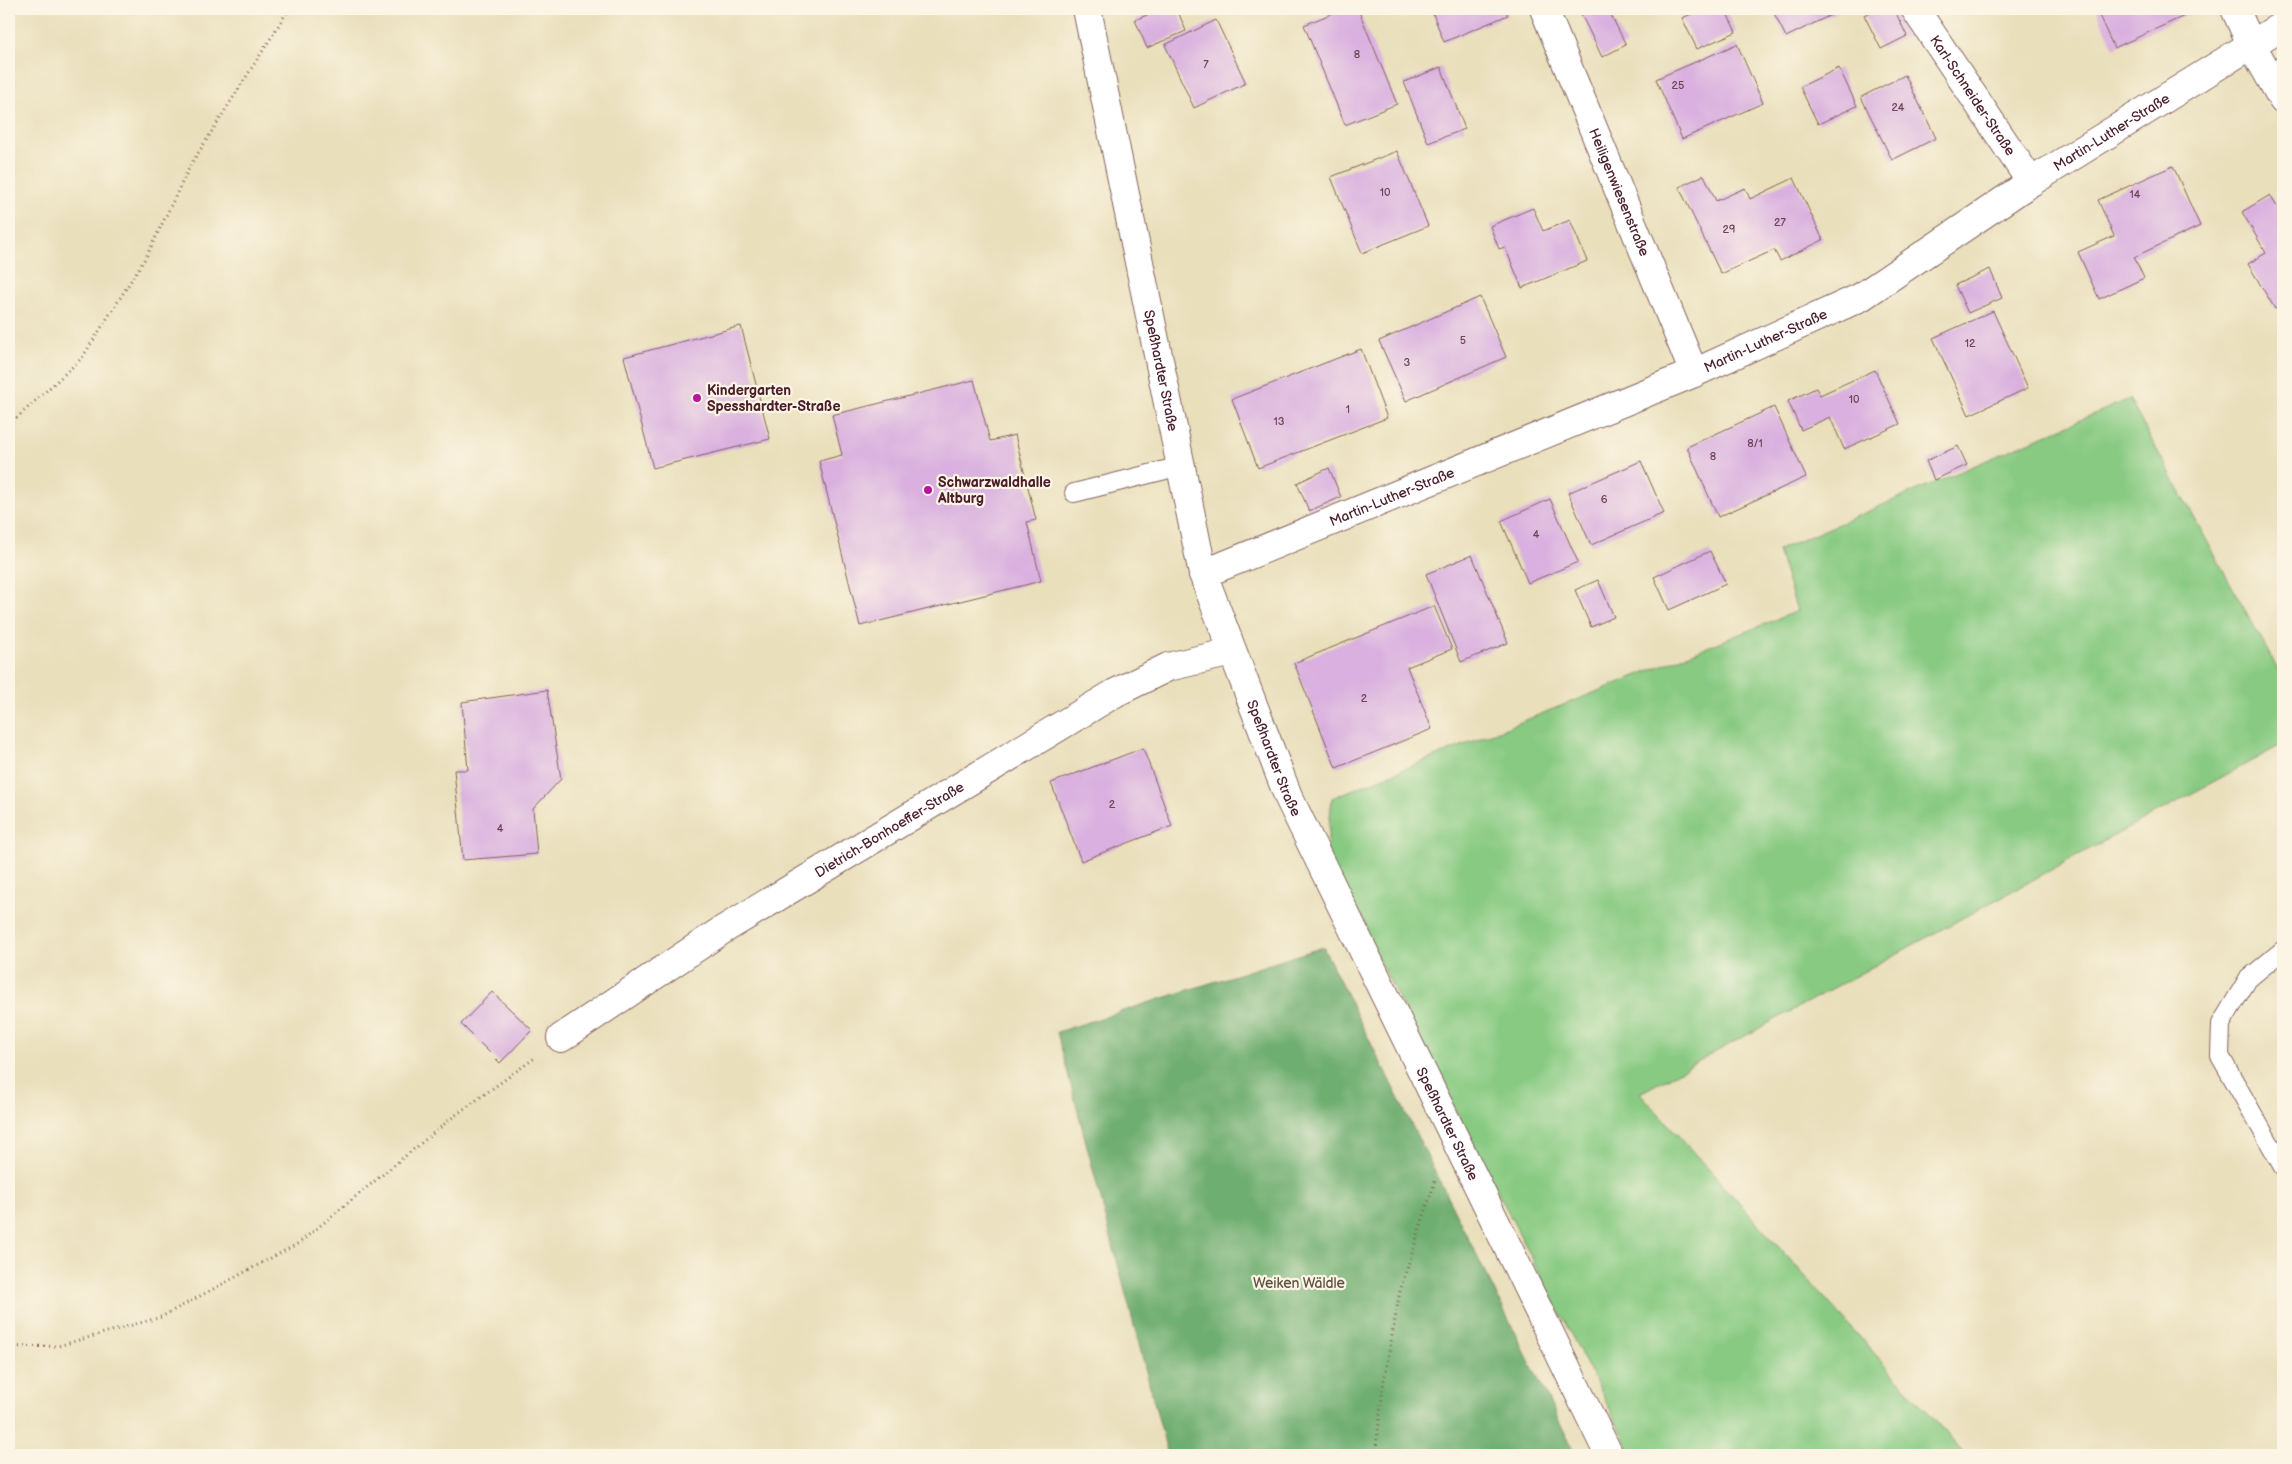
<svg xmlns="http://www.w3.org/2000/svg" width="2292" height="1464" font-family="'Balsamiq Sans',sans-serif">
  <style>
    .green { fill: #88ca82; stroke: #697456 }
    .forest { fill: #6eae70; stroke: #5c664e }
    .building { fill: #d9b0df }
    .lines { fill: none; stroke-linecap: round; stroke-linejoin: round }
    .service-casing { stroke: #82625d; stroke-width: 20 }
    .minor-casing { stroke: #82625d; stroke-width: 30 }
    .path { stroke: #82625d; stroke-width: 3; stroke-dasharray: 1 4; stroke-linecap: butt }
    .service { stroke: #fff; stroke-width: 18 }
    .minor { stroke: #fff; stroke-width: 28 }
    .poi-dot { fill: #b5179e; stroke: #fcf5e5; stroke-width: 2 }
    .labels { text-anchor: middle; stroke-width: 4.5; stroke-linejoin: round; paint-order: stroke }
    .number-label { font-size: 11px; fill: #6e4358 }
    .street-label { font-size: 14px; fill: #4a1f2b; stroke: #fcf5e5 }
    .poi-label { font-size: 14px; font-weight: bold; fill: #4a1f2b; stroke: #fcf5e5; text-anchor: start }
    .park-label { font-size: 14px; fill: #5d5245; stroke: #fcf5e5 }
  </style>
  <rect width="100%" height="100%" fill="#fcf5e5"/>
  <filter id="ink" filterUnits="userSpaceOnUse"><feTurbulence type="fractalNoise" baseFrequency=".02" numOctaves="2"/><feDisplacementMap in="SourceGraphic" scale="10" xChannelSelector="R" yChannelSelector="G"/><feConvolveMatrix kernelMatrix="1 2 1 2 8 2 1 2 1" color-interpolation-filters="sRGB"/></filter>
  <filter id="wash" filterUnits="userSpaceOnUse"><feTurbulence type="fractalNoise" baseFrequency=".0096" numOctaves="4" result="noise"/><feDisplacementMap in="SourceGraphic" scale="20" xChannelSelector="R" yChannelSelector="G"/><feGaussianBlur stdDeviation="1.12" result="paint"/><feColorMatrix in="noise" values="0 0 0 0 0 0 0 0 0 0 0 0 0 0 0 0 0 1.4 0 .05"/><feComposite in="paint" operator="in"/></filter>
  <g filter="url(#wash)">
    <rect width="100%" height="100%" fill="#e9dfbb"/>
    <!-- green -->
    <polygon class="green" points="2129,399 2283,679 2283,744 1640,1093 1966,1455 1633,1455 1326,857 1332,798 1797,611 1778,550"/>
    <!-- forest -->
    <polygon class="forest" points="1323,947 1576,1455 1168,1455 1057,1032"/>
    <g id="blocks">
      <!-- building -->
      <g class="building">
        <polygon points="1161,9 1177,9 1186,31 1147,48 1135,20"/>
        <polygon points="1343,9 1358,9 1397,104 1345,125 1304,25"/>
        <polygon points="1431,9 1505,9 1508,15 1444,42"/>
        <polygon points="1591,9 1608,9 1626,45 1602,57 1581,14"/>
        <polygon points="1703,9 1725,9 1736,32 1697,49 1682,18"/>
        <polygon points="1772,9 1843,9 1786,37"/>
        <polygon points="1876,9 1894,9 1907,36 1881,49 1864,15"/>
        <polygon points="2096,9 2189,9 2191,13 2114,48"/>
        <polygon points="1216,20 1246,83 1194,108 1165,45"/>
        <polygon points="1737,44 1763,103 1682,139 1656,79"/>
        <polygon points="1441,67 1465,129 1428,143 1404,82"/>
        <polygon points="1839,68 1857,106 1818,124 1800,87"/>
        <polygon points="1905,75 1936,138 1892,160 1861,97"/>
        <polygon points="1397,151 1428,226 1362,253 1331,177"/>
        <polygon points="2173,166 2200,226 2134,257 2144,278 2099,299 2078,252 2114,236 2098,200"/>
        <polygon points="1704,175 1716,201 1745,188 1750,199 1794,178 1823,240 1780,261 1774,250 1721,274 1679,187"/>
        <polygon points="2270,195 2283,217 2283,305 2275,309 2248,264 2266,253 2242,212"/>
        <polygon points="1533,208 1543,231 1570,220 1587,261 1522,288 1505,247 1499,249 1490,226"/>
        <polygon points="1990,269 2002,298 1968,313 1955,285"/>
        <polygon points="1480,297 1506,357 1406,401 1379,341"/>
        <polygon points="1993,311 2028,388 1969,415 1933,338"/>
        <polygon points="741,326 770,439 653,468 624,357"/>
        <polygon points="1361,349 1387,418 1258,468 1232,399"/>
        <polygon points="1875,370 1900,424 1844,449 1830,417 1801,430 1788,401 1816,388 1820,395"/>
        <polygon points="974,380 990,441 1015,435 1036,520 1027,522 1041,581 860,626 819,461 842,455 832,415"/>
        <polygon points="1774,407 1806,477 1718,517 1687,447"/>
        <polygon points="1958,446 1967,465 1934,480 1926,461"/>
        <polygon points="1641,461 1664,513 1591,545 1568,493"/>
        <polygon points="1329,468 1341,497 1309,511 1297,483"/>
        <polygon points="1550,499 1578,562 1528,583 1501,521"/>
        <polygon points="1710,551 1726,584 1669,610 1654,577"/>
        <polygon points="1472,555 1508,643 1461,662 1426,574"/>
        <polygon points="1598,580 1614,617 1591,627 1575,590"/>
        <polygon points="1434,606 1452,649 1407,667 1432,729 1336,768 1294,663"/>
        <polygon points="547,690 561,779 533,809 537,854 463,860 454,770 468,770 462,702"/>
        <polygon points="1143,748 1172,826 1081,861 1051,783"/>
        <polygon points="492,992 532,1030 500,1063 461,1024"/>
      </g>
    </g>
  </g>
  <g filter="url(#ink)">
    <use href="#blocks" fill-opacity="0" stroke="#82625d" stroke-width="1"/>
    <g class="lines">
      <!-- service casing -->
      <g class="service-casing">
        <g id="service">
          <polyline points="1074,493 1181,466"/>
          <polyline points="2283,950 2248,979 2221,1024 2220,1056 2283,1167"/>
        </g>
      </g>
      <!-- minor casing -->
      <g class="minor-casing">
        <g id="minor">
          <path id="s1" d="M 1087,9 L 1203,574 L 1288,796 L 1609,1455"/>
          <path id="s2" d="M 1544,9 L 1694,373"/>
          <path id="s3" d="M 1915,9 L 2031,182"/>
          <polyline points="2235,9 2251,44 2283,100"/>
          <path id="s4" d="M 1203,574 L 1694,373 L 1861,297 L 2031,182 L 2283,25"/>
          <path id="s5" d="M 561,1038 L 721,931 L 1115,693 L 1168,667 L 1232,652"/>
        </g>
      </g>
      <!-- path -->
      <g class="path">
        <polyline points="9,425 82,358 146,257 190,166 289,9"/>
        <polyline points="9,1347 58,1346 161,1317 299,1243 453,1117 536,1057"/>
        <polyline points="1375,1455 1384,1381 1400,1291 1436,1178"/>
      </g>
      <!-- service -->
      <use href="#service" class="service"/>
      <!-- minor -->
      <use href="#minor" class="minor"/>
    </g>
  </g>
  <!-- markers -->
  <g class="poi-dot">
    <circle cx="697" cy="398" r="5"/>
    <circle cx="928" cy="490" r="5"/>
  </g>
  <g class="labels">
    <!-- number labels -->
    <g class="number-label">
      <text x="1357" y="58">8</text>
      <text x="1206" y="68">7</text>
      <text x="1678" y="89">25</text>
      <text x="1898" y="111">24</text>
      <text x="1385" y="196">10</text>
      <text x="2135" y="198">14</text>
      <text x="1780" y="226">27</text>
      <text x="1729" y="233">29</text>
      <text x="1463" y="344">5</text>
      <text x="1970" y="347">12</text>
      <text x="1407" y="366">3</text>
      <text x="1854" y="403">10</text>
      <text x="1348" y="413">1</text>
      <text x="1279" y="425">13</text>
      <text x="1755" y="447">8/1</text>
      <text x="1713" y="460">8</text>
      <text x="1604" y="503">6</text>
      <text x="1536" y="538">4</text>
      <text x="1364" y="702">2</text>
      <text x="1112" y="808">2</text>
      <text x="500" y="832">4</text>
    </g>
    <!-- street labels -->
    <g class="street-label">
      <text dy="5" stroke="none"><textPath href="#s3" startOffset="104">Karl-Schneider-Straße</textPath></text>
      <text dy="5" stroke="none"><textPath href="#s4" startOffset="1014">Martin-Luther-Straße</textPath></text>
      <text dy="5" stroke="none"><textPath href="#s2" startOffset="198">Heiligenwiesenstraße</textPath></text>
      <text dy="5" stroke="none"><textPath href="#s4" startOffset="609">Martin-Luther-Straße</textPath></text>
      <text dy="5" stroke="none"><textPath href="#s1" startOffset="369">Speßhardter Straße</textPath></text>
      <text dy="5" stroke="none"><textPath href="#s4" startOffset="204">Martin-Luther-Straße</textPath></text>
      <text dy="5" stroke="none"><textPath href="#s1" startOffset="774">Speßhardter Straße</textPath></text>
      <text dy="5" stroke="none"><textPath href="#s5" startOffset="389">Dietrich-Bonhoeffer-Straße</textPath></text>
      <text dy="5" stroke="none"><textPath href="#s1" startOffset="1179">Speßhardter Straße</textPath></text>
    </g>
    <!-- poi labels -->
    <g class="poi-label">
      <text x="707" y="395">Kindergarten<tspan x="707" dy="16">Spesshardter-Straße</tspan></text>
      <text x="938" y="487">Schwarzwaldhalle<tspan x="938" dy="16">Altburg</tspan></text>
    </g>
    <!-- park labels -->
    <g class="park-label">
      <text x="1299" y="1288">Weiken Wäldle</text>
    </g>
  </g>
  <!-- margin -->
  <rect width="2292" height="1464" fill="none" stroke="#fcf5e5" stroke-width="30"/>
</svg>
